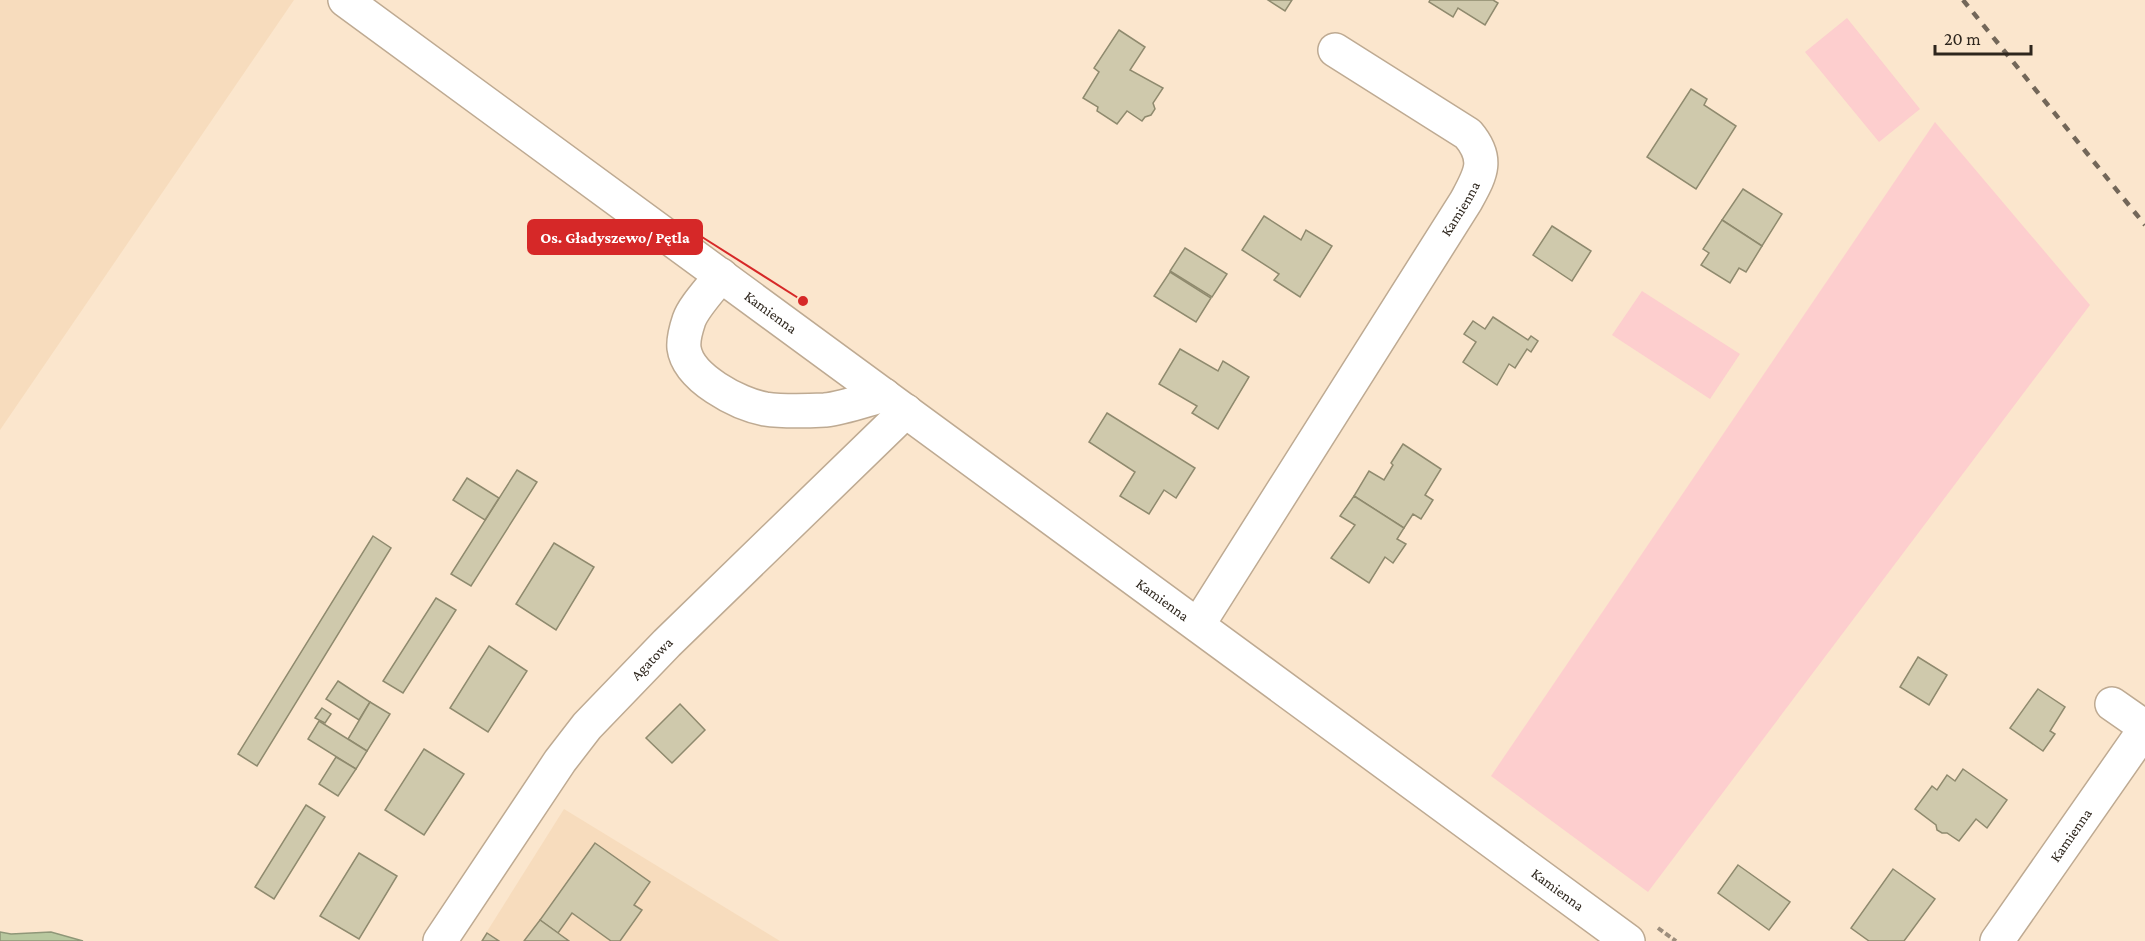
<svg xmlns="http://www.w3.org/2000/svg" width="2145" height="941" font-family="'Crimson Pro',serif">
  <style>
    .built { fill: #f7dcbd }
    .green { fill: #fdcece }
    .water { fill: #b8c89f; stroke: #8f9778; stroke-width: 1.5 }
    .building { fill: #cfc9ac; stroke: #8f8a6e; stroke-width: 1.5 }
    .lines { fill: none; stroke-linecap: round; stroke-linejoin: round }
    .minor-casing { stroke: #beaa92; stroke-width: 36 }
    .path { stroke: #9c8d7c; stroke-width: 4; stroke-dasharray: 6 3; stroke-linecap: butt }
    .minor { stroke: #fff; stroke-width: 33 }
    .rail { stroke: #736759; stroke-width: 4.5; stroke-dasharray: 8 8; stroke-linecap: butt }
    .labels { text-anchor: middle; stroke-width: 6; stroke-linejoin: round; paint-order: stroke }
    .street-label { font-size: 15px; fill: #2e261d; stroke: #fbe6cd }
    .leader { fill: none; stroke: #d62828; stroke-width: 2 }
    .callout-dot { fill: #d62828; stroke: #fbe6cd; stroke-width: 2 }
    .callout { fill: #d62828; stroke: #d62828; stroke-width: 2 }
    .callout-label { font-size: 16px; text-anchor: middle; font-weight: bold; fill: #fff }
  </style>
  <rect width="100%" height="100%" fill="#fbe6cd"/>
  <!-- built -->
  <g class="built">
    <polygon points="0,0 294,0 0,430"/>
    <polygon points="564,809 780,941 481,941"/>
  </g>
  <!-- green -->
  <g class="green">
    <polygon points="1847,18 1920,109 1879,142 1805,52"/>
    <polygon points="1935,122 2090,305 1648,892 1491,776"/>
    <polygon points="1642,291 1740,354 1710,399 1612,335"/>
  </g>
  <!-- water -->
  <polygon class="water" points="0,932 11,934 51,932 83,941 0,941"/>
  <!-- building -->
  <g class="building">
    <polygon points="1268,0 1292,0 1285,11"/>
    <polygon points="1430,0 1493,0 1498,3 1485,25 1458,8 1453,17 1429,2"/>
    <polygon points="1119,30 1145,47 1130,70 1163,88 1153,103 1155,109 1151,115 1145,117 1142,121 1127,111 1117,124 1097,111 1098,107 1083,98 1099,72 1094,68"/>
    <polygon points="1691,89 1707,99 1704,105 1736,126 1696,189 1647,157"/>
    <polygon points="1743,189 1782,214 1762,246 1722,220"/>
    <polygon points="1264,216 1301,240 1306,230 1332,246 1300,297 1274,280 1279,274 1242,250"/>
    <polygon points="1722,220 1762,246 1746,272 1739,268 1730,283 1701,265 1709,253 1703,249"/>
    <polygon points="1552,226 1591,251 1572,281 1533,255"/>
    <polygon points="1185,248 1227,274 1212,297 1170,271"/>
    <polygon points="1170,272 1211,298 1196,322 1154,296"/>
    <polygon points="1493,317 1528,340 1531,336 1538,341 1531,352 1527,349 1515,368 1509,364 1497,385 1463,362 1476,342 1464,334 1473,321 1485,329"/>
    <polygon points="1180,349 1218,371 1223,361 1249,377 1218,429 1192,413 1197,406 1159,384"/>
    <polygon points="1107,413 1195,468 1176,498 1164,490 1149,514 1120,496 1135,472 1089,442"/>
    <polygon points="1403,444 1441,469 1425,495 1433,500 1421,519 1413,514 1404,528 1354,496 1369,471 1384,480 1393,465 1391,463"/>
    <polygon points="517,470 537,482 471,586 451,574"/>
    <polygon points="467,478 499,498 485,520 453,500"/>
    <polygon points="1354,496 1404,528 1397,539 1406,544 1393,563 1385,557 1369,583 1331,558 1355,525 1340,516"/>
    <polygon points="373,536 391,548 257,766 238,754"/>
    <polygon points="554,543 594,567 556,630 516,604"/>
    <polygon points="436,598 456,610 403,693 383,681"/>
    <polygon points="489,646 527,671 488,732 450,708"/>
    <polygon points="1918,657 1947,675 1929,705 1900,687"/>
    <polygon points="338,681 370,702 359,720 326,699"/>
    <polygon points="2038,689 2065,707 2050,731 2055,734 2043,751 2010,728"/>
    <polygon points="370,702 390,714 367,751 348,739"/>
    <polygon points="680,704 705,730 672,763 646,738"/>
    <polygon points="322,708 331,714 325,723 315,718"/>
    <polygon points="319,721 367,751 356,769 308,739"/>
    <polygon points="424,749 464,774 424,835 385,810"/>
    <polygon points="336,757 356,769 338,796 319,784"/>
    <polygon points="1963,769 2007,800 1987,828 1976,819 1959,841 1947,833 1942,833 1937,830 1936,825 1915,809 1932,786 1937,790 1947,775 1955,781"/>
    <polygon points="306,805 325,817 274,899 255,887"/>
    <polygon points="595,843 650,882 634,905 642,910 620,941 611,941 572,913 558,933 540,920"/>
    <polygon points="359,853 397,876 359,939 320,916"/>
    <polygon points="1738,865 1790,902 1769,930 1718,893"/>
    <polygon points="1893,869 1935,899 1904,941 1869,941 1851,928"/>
    <polygon points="540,920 558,933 569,941 524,941"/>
    <polygon points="487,933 499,941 482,941"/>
  </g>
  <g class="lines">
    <!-- minor casing -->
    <g class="minor-casing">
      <g id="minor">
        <path id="s1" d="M 345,0 L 1628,941"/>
        <path d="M 721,275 C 712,288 694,306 689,320 C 686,329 683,339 684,348 C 688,378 738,404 765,409 C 785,412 806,411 825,410 C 844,408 865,400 884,395"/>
        <path id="s2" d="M 1198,625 L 1466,201 C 1480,175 1490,160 1468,134 L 1335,50"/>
        <polyline points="2112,704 2145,727"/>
        <path id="s3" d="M 440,941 L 560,761 L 587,726 L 667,643 L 906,411"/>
        <path id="s4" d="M 1997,941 L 2145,729"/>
      </g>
    </g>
    <!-- path -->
    <polyline class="path" points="1658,928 1676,941"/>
    <!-- minor -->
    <use href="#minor" class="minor"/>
    <!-- rail -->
    <polyline class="rail" points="1963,0 2145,225"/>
  </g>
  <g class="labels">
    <!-- street labels -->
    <g class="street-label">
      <text dy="5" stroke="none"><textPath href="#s2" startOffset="492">Kamienna</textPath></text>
      <text dy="5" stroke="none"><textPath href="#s1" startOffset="528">Kamienna</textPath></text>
      <text dy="5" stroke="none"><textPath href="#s1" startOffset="1014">Kamienna</textPath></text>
      <text dy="5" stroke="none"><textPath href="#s3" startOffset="354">Agatowa</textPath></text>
      <text dy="5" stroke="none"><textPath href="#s4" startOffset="129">Kamienna</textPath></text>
      <text dy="5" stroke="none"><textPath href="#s1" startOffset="1504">Kamienna</textPath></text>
    </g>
  </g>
  <!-- callouts -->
  <path class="leader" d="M803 301L702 237"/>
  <circle class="callout-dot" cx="803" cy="301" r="6"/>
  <rect class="callout" x="528" y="220" width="174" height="34" rx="6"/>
  <g class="callout-label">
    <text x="615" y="243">Os. Gładyszewo/ Pętla</text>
  </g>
  <!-- scale -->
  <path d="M1935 45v9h96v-9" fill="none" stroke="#2e261d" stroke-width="3"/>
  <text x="1944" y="45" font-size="18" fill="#2e261d" stroke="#fbe6cd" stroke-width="4.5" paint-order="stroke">20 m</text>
</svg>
